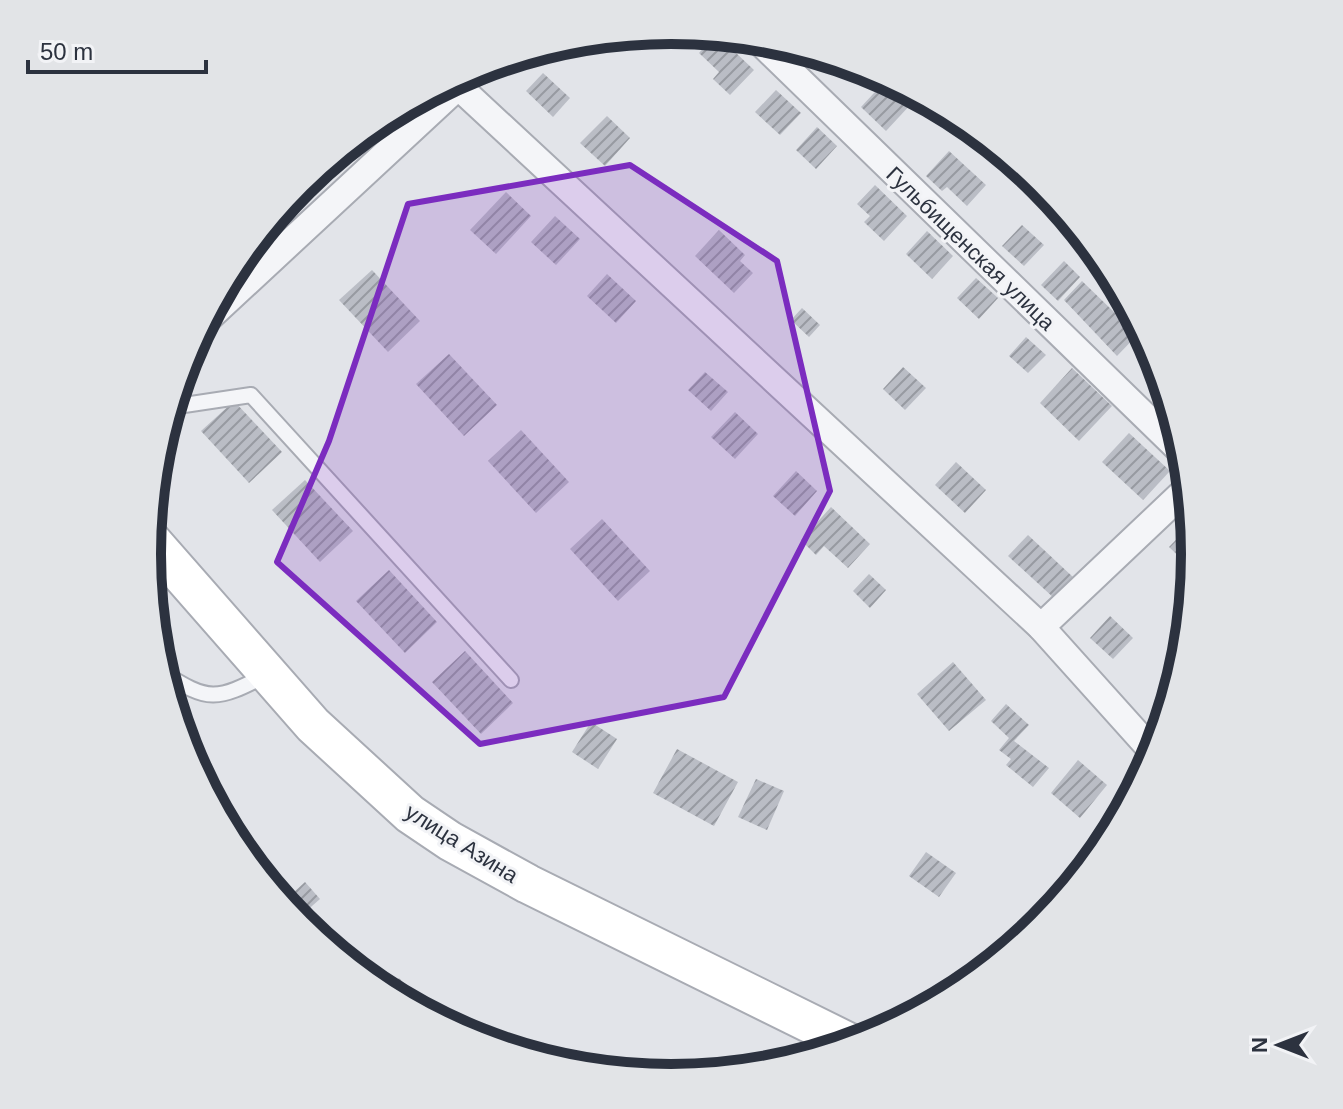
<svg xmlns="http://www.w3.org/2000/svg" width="1343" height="1109" font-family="Arial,sans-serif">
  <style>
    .building { fill: url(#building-hatch) }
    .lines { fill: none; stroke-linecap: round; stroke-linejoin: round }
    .lane-casing { stroke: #a8abb3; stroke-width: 18 }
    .street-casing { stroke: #a8abb3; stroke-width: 30 }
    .secondary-casing { stroke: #a8abb3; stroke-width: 42 }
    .lane { stroke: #f4f5f8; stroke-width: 14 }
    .street { stroke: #f4f5f8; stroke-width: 26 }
    .secondary { stroke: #fff; stroke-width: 38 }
    .marked { fill: #7b2cbf; fill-opacity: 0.2; stroke: #7b2cbf; stroke-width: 6; stroke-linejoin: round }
    .labels { text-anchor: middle; stroke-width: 6; stroke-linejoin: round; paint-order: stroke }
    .street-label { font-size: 22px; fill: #2c323f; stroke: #f2f3f6 }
    .rim { fill: none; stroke: #2c323f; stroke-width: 10 }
  </style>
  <defs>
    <pattern id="building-hatch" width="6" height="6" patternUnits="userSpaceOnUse" patternTransform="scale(2)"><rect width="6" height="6" fill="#babdc5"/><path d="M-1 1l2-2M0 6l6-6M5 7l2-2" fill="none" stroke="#979aa1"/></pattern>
  </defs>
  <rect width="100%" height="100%" fill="#e2e4e9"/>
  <!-- building -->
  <g class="building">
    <polygon points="716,34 754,70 730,95 713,79 719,72 699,53"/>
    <polygon points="543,73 570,98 553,117 526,91"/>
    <polygon points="887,79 912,103 886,131 861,107"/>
    <polygon points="776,90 801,113 780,135 755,112"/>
    <polygon points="607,116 630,138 605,166 580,143"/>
    <polygon points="817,127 837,146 816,169 796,150"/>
    <polygon points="949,151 986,185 967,206 947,187 942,191 926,176"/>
    <polygon points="875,185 907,216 884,241 864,222 870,216 857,204"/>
    <polygon points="506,192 531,216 496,254 470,230"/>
    <polygon points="555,216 580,239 556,265 531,242"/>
    <polygon points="1022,225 1044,245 1024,266 1002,246"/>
    <polygon points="719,230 745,255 740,261 753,273 734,293 695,256"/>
    <polygon points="927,231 953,256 932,279 906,254"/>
    <polygon points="1064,261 1080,277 1058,301 1041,285"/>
    <polygon points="372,270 420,321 388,352 339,300"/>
    <polygon points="607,274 636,301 616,323 587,296"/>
    <polygon points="976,278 998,298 979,319 957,298"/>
    <polygon points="1082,281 1115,313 1122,306 1143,329 1117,356 1064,300"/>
    <polygon points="802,308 820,325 809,337 791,320"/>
    <polygon points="1026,337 1046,355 1028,373 1009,356"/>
    <polygon points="449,354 497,405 464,436 416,384"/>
    <polygon points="903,367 926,388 905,410 883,389"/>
    <polygon points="1072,368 1112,406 1079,441 1040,403"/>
    <polygon points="705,372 728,392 711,411 688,390"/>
    <polygon points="1164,378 1172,407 1153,389"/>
    <polygon points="234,401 282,452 249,483 201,431"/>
    <polygon points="735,412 758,434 735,459 711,437"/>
    <polygon points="521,430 569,482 536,513 488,461"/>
    <polygon points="1129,433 1170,471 1143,500 1102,462"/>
    <polygon points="956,462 986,490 965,513 935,485"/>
    <polygon points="796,471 817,491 795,516 773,496"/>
    <polygon points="305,480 353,531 320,562 272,510"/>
    <polygon points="831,507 870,544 848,568 824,546 816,555 801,540"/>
    <polygon points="602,519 650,571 618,601 570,549"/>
    <polygon points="1193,522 1196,556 1188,565 1169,547"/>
    <polygon points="1028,535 1074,578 1055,599 1008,556"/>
    <polygon points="389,570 437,622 405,653 356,601"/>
    <polygon points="869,574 886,590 870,608 853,591"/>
    <polygon points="1110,616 1133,638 1113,659 1090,638"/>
    <polygon points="465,651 513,703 481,734 432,682"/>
    <polygon points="953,662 986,700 949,731 917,694"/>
    <polygon points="1006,704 1029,725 1014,741 1049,768 1033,787 1006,765 1011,759 999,750 1009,738 991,721"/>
    <polygon points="591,722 617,739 598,769 572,752"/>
    <polygon points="677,749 738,782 714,826 653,793"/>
    <polygon points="186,751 210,777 202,784 187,755"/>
    <polygon points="1078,760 1107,785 1080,818 1051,793"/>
    <polygon points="756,779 784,791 767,830 738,817"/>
    <polygon points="231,817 247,835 235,846 223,824"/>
    <polygon points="926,852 956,873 939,897 909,876"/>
    <polygon points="305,882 320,899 296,920 282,903"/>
    <polygon points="399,978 420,1000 412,1008 381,991"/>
  </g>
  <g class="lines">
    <!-- lane casing -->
    <g class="lane-casing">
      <g id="lane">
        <polyline points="171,407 251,395 511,680"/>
        <path d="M 162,672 C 209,702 216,701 266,675"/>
      </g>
    </g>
    <!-- street casing -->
    <g class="street-casing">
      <g id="street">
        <polyline points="756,38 1186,456"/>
        <polyline points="460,88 1041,627 1156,755"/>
        <polyline points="203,323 479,67"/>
        <polyline points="1041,627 1189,487"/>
      </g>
    </g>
    <!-- secondary casing -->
    <g class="secondary-casing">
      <polyline id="secondary" points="149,538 313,725 410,814 450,841 528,884 854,1045"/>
    </g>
    <!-- lane -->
    <use href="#lane" class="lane"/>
    <!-- street -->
    <use href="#street" class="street"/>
    <!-- secondary -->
    <use href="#secondary" class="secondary"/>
  </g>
  <!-- marked area -->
  <path class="marked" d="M 630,165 L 777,261 L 830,491 L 724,697 L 480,744 L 277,562 L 329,441 L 408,204 Z"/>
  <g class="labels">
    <!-- street labels -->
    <g class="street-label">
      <text transform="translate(971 248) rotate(44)" y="8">Гульбищенская улица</text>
      <text transform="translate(462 843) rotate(32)" y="8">улица Азина</text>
    </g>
  </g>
  <!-- crop -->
  <path d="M0 0H1343V1109H0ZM161 554a510 510 0 1 1 1020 0a510 510 0 1 1-1020 0Z" fill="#e2e4e7" fill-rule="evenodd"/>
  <path class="rim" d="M161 554a510 510 0 1 1 1020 0a510 510 0 1 1-1020 0Z"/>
  <!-- north arrow -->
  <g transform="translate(1279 1045) rotate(270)" stroke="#f2f3f6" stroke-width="6" paint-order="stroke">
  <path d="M0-6L14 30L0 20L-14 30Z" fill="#2c323f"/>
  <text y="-12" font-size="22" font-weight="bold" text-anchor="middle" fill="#2c323f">N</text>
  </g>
  <!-- scale -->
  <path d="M28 60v12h178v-12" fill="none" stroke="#2c323f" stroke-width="4"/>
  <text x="40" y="60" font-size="24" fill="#2c323f" stroke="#f2f3f6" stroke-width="6" paint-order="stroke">50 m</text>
</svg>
